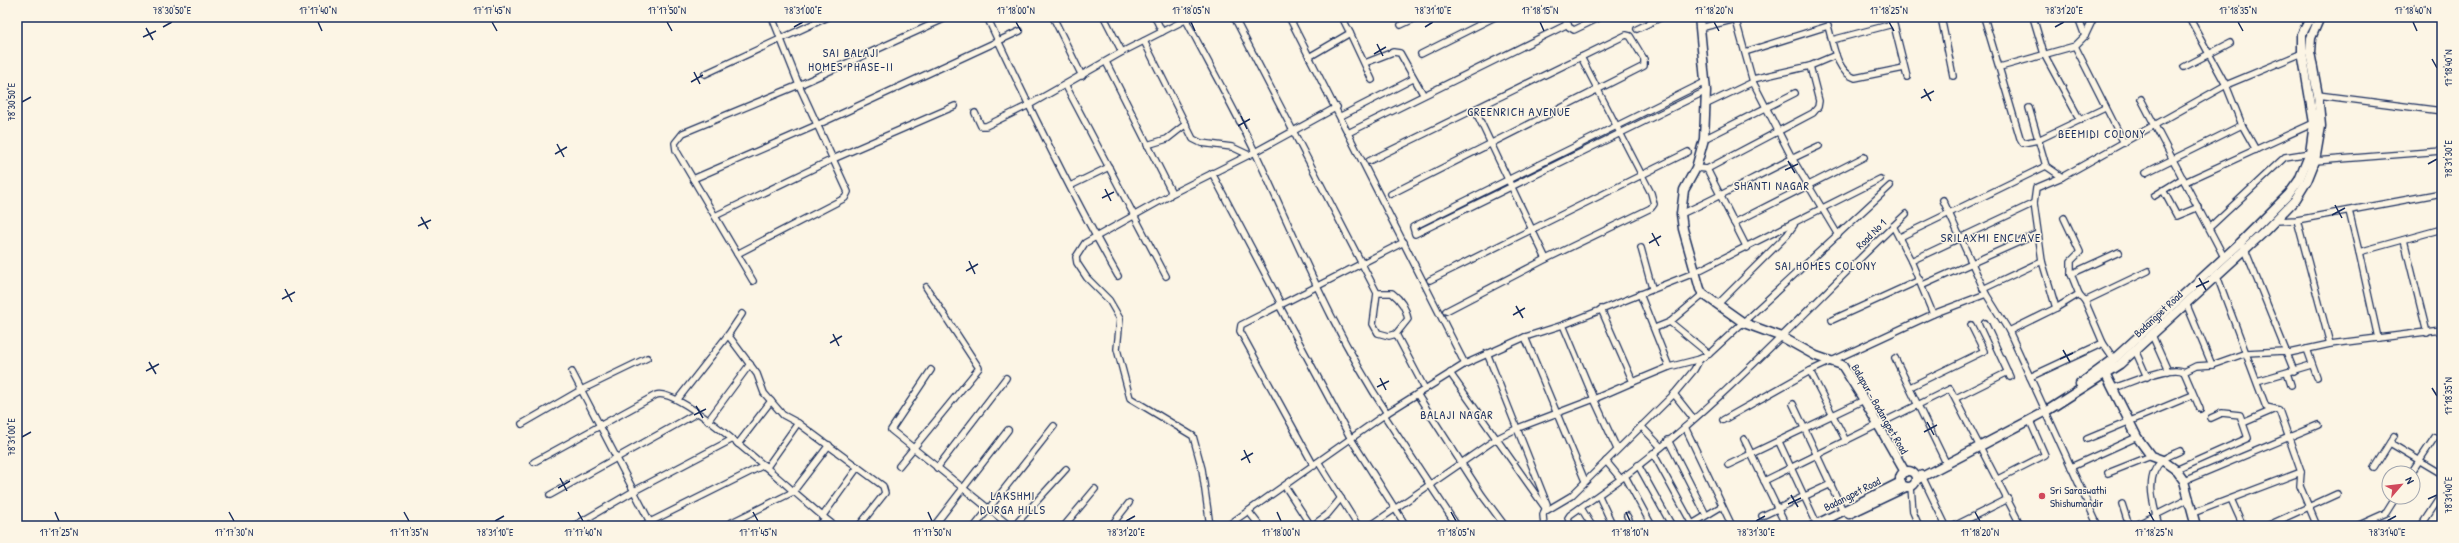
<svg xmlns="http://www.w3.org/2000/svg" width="2459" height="543" font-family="'Patrick Hand',sans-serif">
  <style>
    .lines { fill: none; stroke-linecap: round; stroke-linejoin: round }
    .street-casing { stroke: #1b2f5e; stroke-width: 8 }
    .secondary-casing { stroke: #1b2f5e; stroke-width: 11 }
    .street { stroke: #fcf5e5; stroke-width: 5.5 }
    .secondary { stroke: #fcf5e5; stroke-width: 8 }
    .ticks { fill: none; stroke: #1b2f5e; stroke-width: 1.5 }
    .poi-dot { fill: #d1495b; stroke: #fcf5e5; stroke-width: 1.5 }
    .labels { text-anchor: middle; stroke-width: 3; stroke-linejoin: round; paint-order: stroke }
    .street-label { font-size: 11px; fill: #1b2f5e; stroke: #fcf5e5 }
    .poi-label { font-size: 11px; fill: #1b2f5e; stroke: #fcf5e5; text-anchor: start }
    .neighbourhood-label { font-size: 12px; letter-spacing: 1px; fill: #1b2f5e; stroke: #fcf5e5 }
    .neatline { fill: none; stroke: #1b2f5e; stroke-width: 1.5 }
    .ticks-label { font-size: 10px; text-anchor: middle; fill: #1b2f5e }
  </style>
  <rect width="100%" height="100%" fill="#fcf5e5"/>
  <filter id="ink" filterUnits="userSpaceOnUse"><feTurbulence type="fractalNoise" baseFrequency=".025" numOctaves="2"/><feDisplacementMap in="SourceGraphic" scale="8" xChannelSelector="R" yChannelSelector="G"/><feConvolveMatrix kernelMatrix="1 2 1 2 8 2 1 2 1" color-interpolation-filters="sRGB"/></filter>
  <g filter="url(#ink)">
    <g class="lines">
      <!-- street casing -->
      <g class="street-casing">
        <g id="street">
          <path d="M 987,17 C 1028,105 1070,192 1118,276"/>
          <polyline points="1053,17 1082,76"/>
          <polyline points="1104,17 1122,52"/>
          <polyline points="1155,17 1162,32"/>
          <polyline points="1234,17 1377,293 1373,324 1378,333 1389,336 1396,334 1425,389"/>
          <polyline points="1289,17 1465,364"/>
          <polyline points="1564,17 1569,27 1574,30 1601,17"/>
          <polyline points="1735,17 1753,82 1792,158 1838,235"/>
          <polyline points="1892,17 1907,77"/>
          <polyline points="1941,17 1953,76"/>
          <polyline points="1984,17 2020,138 2023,143 2038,140 2105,108"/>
          <polyline points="2033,17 2044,54 2080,120"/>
          <polyline points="2078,17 2085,36"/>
          <polyline points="2190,19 2226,85 2242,125 2256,150"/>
          <path d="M 1186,20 C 1209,64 1234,108 1256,154 C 1297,241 1333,332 1387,413"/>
          <polyline points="1401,25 1418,17"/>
          <polyline points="1700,28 1744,17"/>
          <polyline points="1637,29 1662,17"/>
          <polyline points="1350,33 1372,80"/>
          <polyline points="1832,40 1893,24"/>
          <polyline points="1144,41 1193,139 1201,143 1232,147 1249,155"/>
          <polyline points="2075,46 2124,143"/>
          <path d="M 1745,52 L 1828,26 C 1833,43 1836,72 1855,78 L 1904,68"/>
          <polyline points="1421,54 1495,17"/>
          <polyline points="1309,57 1350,33 1342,17"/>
          <polyline points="1106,62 1171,191 1169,196 1085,243 1076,257 1077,263 1087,278 1109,300 1120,319 1117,349 1130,398 1193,436 1202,469 1210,526"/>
          <polyline points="1365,63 1393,52 1400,53 1423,94"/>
          <polyline points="2000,67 2075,46 2085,36 2094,17"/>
          <polyline points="2184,67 2230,43"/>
          <polyline points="705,74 828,17"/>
          <polyline points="1753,79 1810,66 1836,55"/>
          <polyline points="1705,82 1413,227 1415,234 1706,91"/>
          <polyline points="1066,86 1166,276"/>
          <polyline points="2318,95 2442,111"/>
          <polyline points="2141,99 2224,257"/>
          <polyline points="1707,104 1753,82"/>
          <polyline points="2029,108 2046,166 2062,177"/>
          <polyline points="1475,110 1546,259"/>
          <polyline points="975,113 981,126 986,126 1029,105 1122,52 1191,17"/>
          <polyline points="1341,116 1413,79"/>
          <polyline points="1348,133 1568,24"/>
          <polyline points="1704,139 1795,93"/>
          <polyline points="1147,145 1167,139 1186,124"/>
          <polyline points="1369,161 1626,35 1630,36 1644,59 1644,66 1391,194"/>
          <polyline points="2315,161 2442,151"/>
          <polyline points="1696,168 1707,169 1813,113 1818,107 1819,101 1810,66"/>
          <polyline points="1707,169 1747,248"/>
          <polyline points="1212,173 1281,304"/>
          <polyline points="2145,173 2242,125"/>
          <polyline points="693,179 817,125 1020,31"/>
          <polyline points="2185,182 2314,123"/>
          <polyline points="1070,186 1109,167"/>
          <polyline points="2163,190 2177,216 2199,207"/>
          <polyline points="1171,194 1255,152 1337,107"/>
          <polyline points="2154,196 2183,178"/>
          <polyline points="1943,200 1986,294 2009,331 2098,526"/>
          <polyline points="2034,203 2042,261 2056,308"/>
          <polyline points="2349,211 2359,252 2442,229"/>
          <path d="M 1681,214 C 1728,193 1772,167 1819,146"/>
          <polyline points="715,216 833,159 955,106"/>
          <polyline points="2064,218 2080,252 2071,261 2071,274"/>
          <polyline points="2297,220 2330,344"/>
          <polyline points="2276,221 2297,220 2442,193"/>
          <polyline points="1734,223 1864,157"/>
          <polyline points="1893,226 1911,261 1933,314 1986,294"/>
          <polyline points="2210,227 2285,157 2310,153"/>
          <polyline points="1900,237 2046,166"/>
          <polyline points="2404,240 2427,333"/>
          <polyline points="2244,247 2294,371"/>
          <polyline points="1641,248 1652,288"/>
          <polyline points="2359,252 2378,338"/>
          <polyline points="737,254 845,198 848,192 799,85 772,17"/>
          <polyline points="1911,261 2034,203 2036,188 2062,177 2226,85 2305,52"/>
          <polyline points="2217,276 2266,407 2279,410 2301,472 2300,486 2317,526"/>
          <polyline points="1430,280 1688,152"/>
          <polyline points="753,281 676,150 675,143 683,133 799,85 948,17"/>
          <polyline points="1923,285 2037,234"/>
          <polyline points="1983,289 2042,261"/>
          <path d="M 1377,293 L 1392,293 C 1400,299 1406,308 1408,319 L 1396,334"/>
          <polyline points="1640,294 1669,367"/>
          <polyline points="2079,294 2071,274 2119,252"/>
          <polyline points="2186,303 2212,365"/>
          <polyline points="1718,304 1787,235 1794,225"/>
          <polyline points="1279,305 1351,439 1406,526"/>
          <polyline points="1446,311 1546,259 1651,208 1654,204 1651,193 1581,57"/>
          <polyline points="1832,320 1920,280"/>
          <polyline points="1670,322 1709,354"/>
          <polyline points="1985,323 2010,377"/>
          <polyline points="1563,325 1594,399 1633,382 1601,309"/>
          <polyline points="1655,328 1670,322 1703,294"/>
          <polyline points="2009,331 2056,308 2079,294 2085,301"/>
          <polyline points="728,335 757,374 764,393 783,415 798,423 883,486 885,493 859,526"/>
          <polyline points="2152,335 2168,371"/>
          <polyline points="1525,337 1585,481"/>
          <polyline points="2307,349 2317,377"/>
          <polyline points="2135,350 2147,377"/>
          <polyline points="1487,353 1547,504 1543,515 1544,526"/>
          <polyline points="1895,358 1947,465"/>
          <polyline points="2114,359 2103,343 2085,301 2148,271"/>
          <polyline points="931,370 891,430 1010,526"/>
          <polyline points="1810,371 1846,441"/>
          <polyline points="572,372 652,526"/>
          <polyline points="2184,372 2200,409"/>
          <polyline points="1450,373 1546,509"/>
          <polyline points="2287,373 2291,385"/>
          <polyline points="2030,377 2103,343"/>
          <polyline points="2257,381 2311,365"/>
          <polyline points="1633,382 1669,367 1700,359 1709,354 1890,186"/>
          <polyline points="1910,387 1984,351 1971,325"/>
          <path d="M 2114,388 C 2129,383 2172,364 2184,372 L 2196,366 L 2212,365 L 2246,353 L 2285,351 L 2289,353 L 2330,344 L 2442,330"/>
          <polyline points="1417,394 1482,495 1505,526"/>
          <polyline points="1674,394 1693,418"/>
          <polyline points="1956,398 2008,372"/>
          <polyline points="678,399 728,335 742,314"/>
          <polyline points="1793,404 1843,511"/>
          <polyline points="1384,415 1457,526"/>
          <polyline points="1723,420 1810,371 1933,314"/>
          <polyline points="708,421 750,364"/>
          <polyline points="2243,423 2273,410"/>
          <polyline points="522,424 581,390 647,358"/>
          <polyline points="1641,426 1660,446"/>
          <polyline points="1685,427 1732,526"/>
          <polyline points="1744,439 1786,526"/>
          <polyline points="2087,439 2193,395"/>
          <polyline points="1668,440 1706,515"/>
          <polyline points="1779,442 1817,524"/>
          <polyline points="2390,443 2442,474"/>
          <polyline points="738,444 771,401"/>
          <polyline points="1653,453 1692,524"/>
          <polyline points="1606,461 1620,478"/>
          <path d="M 534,462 L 656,395 C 683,385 806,506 835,526"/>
          <polyline points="1319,463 1358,526"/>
          <polyline points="1638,465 1672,526"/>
          <polyline points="1728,465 1864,400"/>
          <polyline points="899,466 979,368 926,287"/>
          <polyline points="1314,466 1240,331 1241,325 1404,242"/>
          <polyline points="767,467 798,423"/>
          <polyline points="2071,467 2137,437"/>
          <polyline points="937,468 1006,378"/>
          <polyline points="2374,468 2394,436"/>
          <polyline points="2176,470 2248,438 2240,415 2222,413 2211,418"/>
          <polyline points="2108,473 2151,456"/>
          <polyline points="2411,473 2435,437"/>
          <polyline points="1921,474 1946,526"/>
          <polyline points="1998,479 2045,455 2030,421"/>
          <polyline points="1764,481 1950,389 2021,526"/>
          <polyline points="2184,481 2318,425"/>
          <polyline points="1285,486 1311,526"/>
          <polyline points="1911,487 1913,512 1919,526"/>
          <polyline points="550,495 697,413"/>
          <polyline points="1599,496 1613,526"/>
          <polyline points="2231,499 2243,526"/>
          <polyline points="2122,504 2129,526"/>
          <polyline points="1581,508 1592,526"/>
          <polyline points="1249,512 1260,526"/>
          <polyline points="1544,512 1571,496 1674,394 1694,370 1700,359"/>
          <polyline points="2193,513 2301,472"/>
          <polyline points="1627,516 1632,526"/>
          <polyline points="1762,516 1831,484"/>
          <polyline points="822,517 858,467"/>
          <polyline points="1830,524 1832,526"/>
          <polyline points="574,526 634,491 731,440"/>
          <polyline points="642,526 764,465"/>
          <polyline points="724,526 793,492 829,445"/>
          <polyline points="816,526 826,520"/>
          <polyline points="934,526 1008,430"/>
          <polyline points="975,526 1054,426"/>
          <polyline points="1014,526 1066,469"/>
          <polyline points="1064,526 1095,489"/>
          <polyline points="1111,526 1129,503"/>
          <polyline points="1227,526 1387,413 1465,364 1525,337 1563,325 1694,273 1880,179"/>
          <polyline points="1312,526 1327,515 1341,498"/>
          <polyline points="1370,526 1496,439 1518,428 1594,399 1617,449"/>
          <polyline points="1571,526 1568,518 1570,515 1625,476"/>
          <path d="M 1652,526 L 1625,476 C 1727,399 1813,302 1906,214"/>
          <polyline points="1689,526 1722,506"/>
          <polyline points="1954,526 2008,499"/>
          <polyline points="2134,526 2190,498"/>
          <path d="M 2159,526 C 2154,506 2143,476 2163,460 C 2167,456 2174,454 2180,451"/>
          <polyline points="2267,526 2337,494"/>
          <polyline points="2357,526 2386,513 2396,497"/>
          <polyline points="2421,526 2442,494"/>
        </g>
      </g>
      <!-- secondary casing -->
      <g class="secondary-casing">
        <g id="secondary">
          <polyline points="1699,17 1706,91 1704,139 1696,168 1684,190 1681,214 1683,229 1700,289 1703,294 1744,323 1782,337 1816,356 1842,365 1864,400 1905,472"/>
          <polyline points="2104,371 2137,437 2151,456 2162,460 2176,470 2184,481 2196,526"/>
          <polyline points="2080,384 2114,359 2240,243 2289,194 2299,180 2310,153 2314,123 2302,52 2302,34 2311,17"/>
          <circle cx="1908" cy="479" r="8"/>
          <polyline points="1916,480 2045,412 2120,364 2262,234 2296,199 2307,181 2315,161 2321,126 2318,95 2310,52 2311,38 2320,17"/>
          <polyline points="1849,514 1906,487"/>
          <polyline points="1813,526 1901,482"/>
        </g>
      </g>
      <!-- street -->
      <use href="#street" class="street"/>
      <!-- secondary -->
      <use href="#secondary" class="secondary"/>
    </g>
  </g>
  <!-- ticks -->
  <path class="ticks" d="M 318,22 L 322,31M 492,22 L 497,31M 667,22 L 672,31M 1016,22 L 1021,31M 1191,22 L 1195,31M 1540,22 L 1544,31M 1714,22 L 1719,31M 1889,22 L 1894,31M 2238,22 L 2243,31M 2413,22 L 2417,31M 163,27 L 172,22M 794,27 L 803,22M 1425,27 L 1433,22M 2055,27 L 2064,22M 146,28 L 153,40M 143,37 L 156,31M 1377,44 L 1383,56M 1374,54 L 1386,47M 2432,59 L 2437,68M 694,72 L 700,84M 691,82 L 703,75M 1924,89 L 1931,101M 1921,98 L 1934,91M 22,102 L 31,97M 1241,116 L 1247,129M 1238,126 L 1250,119M 557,144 L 564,157M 555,154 L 567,147M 1788,161 L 1795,173M 2428,164 L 2437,159M 1785,170 L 1798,164M 1105,189 L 1111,201M 1102,198 L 1114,192M 2335,205 L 2342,218M 2332,215 L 2345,208M 421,217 L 428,229M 418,226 L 431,220M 1652,233 L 1659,246M 1649,243 L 1661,236M 969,261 L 975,274M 966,271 L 978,264M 2199,278 L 2206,290M 2196,287 L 2209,281M 285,289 L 292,302M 282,299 L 295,292M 1516,306 L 1523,318M 1513,315 L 1525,308M 833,334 L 839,346M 830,343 L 842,336M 2063,350 L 2070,362M 2060,359 L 2073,353M 149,362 L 156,374M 146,371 L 159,364M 1380,378 L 1386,390M 1377,387 L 1389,381M 2432,388 L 2437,396M 696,406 L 703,418M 694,415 L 706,409M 1927,422 L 1934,435M 1924,432 L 1937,425M 22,437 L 31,432M 1244,450 L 1250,463M 1241,460 L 1253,453M 560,478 L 567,491M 558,488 L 570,481M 1791,495 L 1798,507M 2428,499 L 2437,495M 1788,504 L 1801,498M 55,512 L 59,521M 229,512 L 234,521M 404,512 L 409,521M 578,512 L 583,521M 753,512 L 758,521M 928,512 L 932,521M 1277,512 L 1281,521M 1451,512 L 1456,521M 1626,512 L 1630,521M 1975,512 L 1980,521M 2149,512 L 2154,521M 495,521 L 504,516M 1126,521 L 1135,516M 1756,521 L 1765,516M 2387,521 L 2396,516"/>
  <!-- markers -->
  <circle class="poi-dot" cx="2042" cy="496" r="4"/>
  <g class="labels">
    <!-- street labels -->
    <g class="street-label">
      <text transform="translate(1871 234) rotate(-45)" y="4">Road No 1</text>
      <text transform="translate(2158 314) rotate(-43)" y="4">Badangpet Road</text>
      <text transform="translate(1880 409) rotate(60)" y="4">Balapur - Badangpet Road</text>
      <text transform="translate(1852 494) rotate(-27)" y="4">Badangpet Road</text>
    </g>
    <!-- poi labels -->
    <g class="poi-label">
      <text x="2050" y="494">Sri Saraswathi<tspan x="2050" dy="13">Shishumandir</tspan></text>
    </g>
    <!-- neighbourhood labels -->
    <g class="neighbourhood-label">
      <text x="851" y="57">SAI BALAJI<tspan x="851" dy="14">HOMES PHASE-II</tspan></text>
      <text x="1519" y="116">GREENRICH AVENUE</text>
      <text x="2102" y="138">BEEMIDI COLONY</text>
      <text x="1772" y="190">SHANTI NAGAR</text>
      <text x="1991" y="242">SRILAXMI ENCLAVE</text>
      <text x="1826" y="270">SAI HOMES COLONY</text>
      <text x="1457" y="419">BALAJI NAGAR</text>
      <text x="1013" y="500">LAKSHMI<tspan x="1013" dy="14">DURGA HILLS</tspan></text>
    </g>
  </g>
  <!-- margin -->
  <rect width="2459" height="543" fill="none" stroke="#fcf5e5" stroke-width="44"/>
  <!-- north arrow -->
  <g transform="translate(2401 485) rotate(62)"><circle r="19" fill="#fcf5e5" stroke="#a2a6af"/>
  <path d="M0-3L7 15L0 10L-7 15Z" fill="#d1495b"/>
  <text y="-6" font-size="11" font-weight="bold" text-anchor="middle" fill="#1b2f5e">N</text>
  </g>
  <rect x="22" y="22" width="2415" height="499" class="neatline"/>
  <g class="ticks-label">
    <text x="172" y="14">78°30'50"E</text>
    <text x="318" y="14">17°17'40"N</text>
    <text x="492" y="14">17°17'45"N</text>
    <text x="667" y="14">17°17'50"N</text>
    <text x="803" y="14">78°31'00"E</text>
    <text x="1016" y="14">17°18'00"N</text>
    <text x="1191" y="14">17°18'05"N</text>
    <text x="1433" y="14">78°31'10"E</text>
    <text x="1540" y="14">17°18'15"N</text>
    <text x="1714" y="14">17°18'20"N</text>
    <text x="1889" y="14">17°18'25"N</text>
    <text x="2064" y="14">78°31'20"E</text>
    <text x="2238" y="14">17°18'35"N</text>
    <text x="2413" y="14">17°18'40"N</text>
    <text transform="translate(2448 68) rotate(-90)" y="4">17°18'40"N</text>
    <text transform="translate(11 102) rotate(-90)" y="4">78°30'50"E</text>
    <text transform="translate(2448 159) rotate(-90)" y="4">78°31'30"E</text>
    <text transform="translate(2448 396) rotate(-90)" y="4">17°18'35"N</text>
    <text transform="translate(11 437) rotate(-90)" y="4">78°31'00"E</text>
    <text transform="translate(2448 495) rotate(-90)" y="4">78°31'40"E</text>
    <text x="59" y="536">17°17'25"N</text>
    <text x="234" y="536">17°17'30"N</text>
    <text x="409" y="536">17°17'35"N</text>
    <text x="495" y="536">78°31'10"E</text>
    <text x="583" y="536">17°17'40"N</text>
    <text x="758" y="536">17°17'45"N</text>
    <text x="932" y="536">17°17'50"N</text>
    <text x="1126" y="536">78°31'20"E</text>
    <text x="1281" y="536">17°18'00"N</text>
    <text x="1456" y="536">17°18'05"N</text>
    <text x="1630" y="536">17°18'10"N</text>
    <text x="1756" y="536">78°31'30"E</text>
    <text x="1980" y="536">17°18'20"N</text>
    <text x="2154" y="536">17°18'25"N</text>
    <text x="2387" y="536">78°31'40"E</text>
  </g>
</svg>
